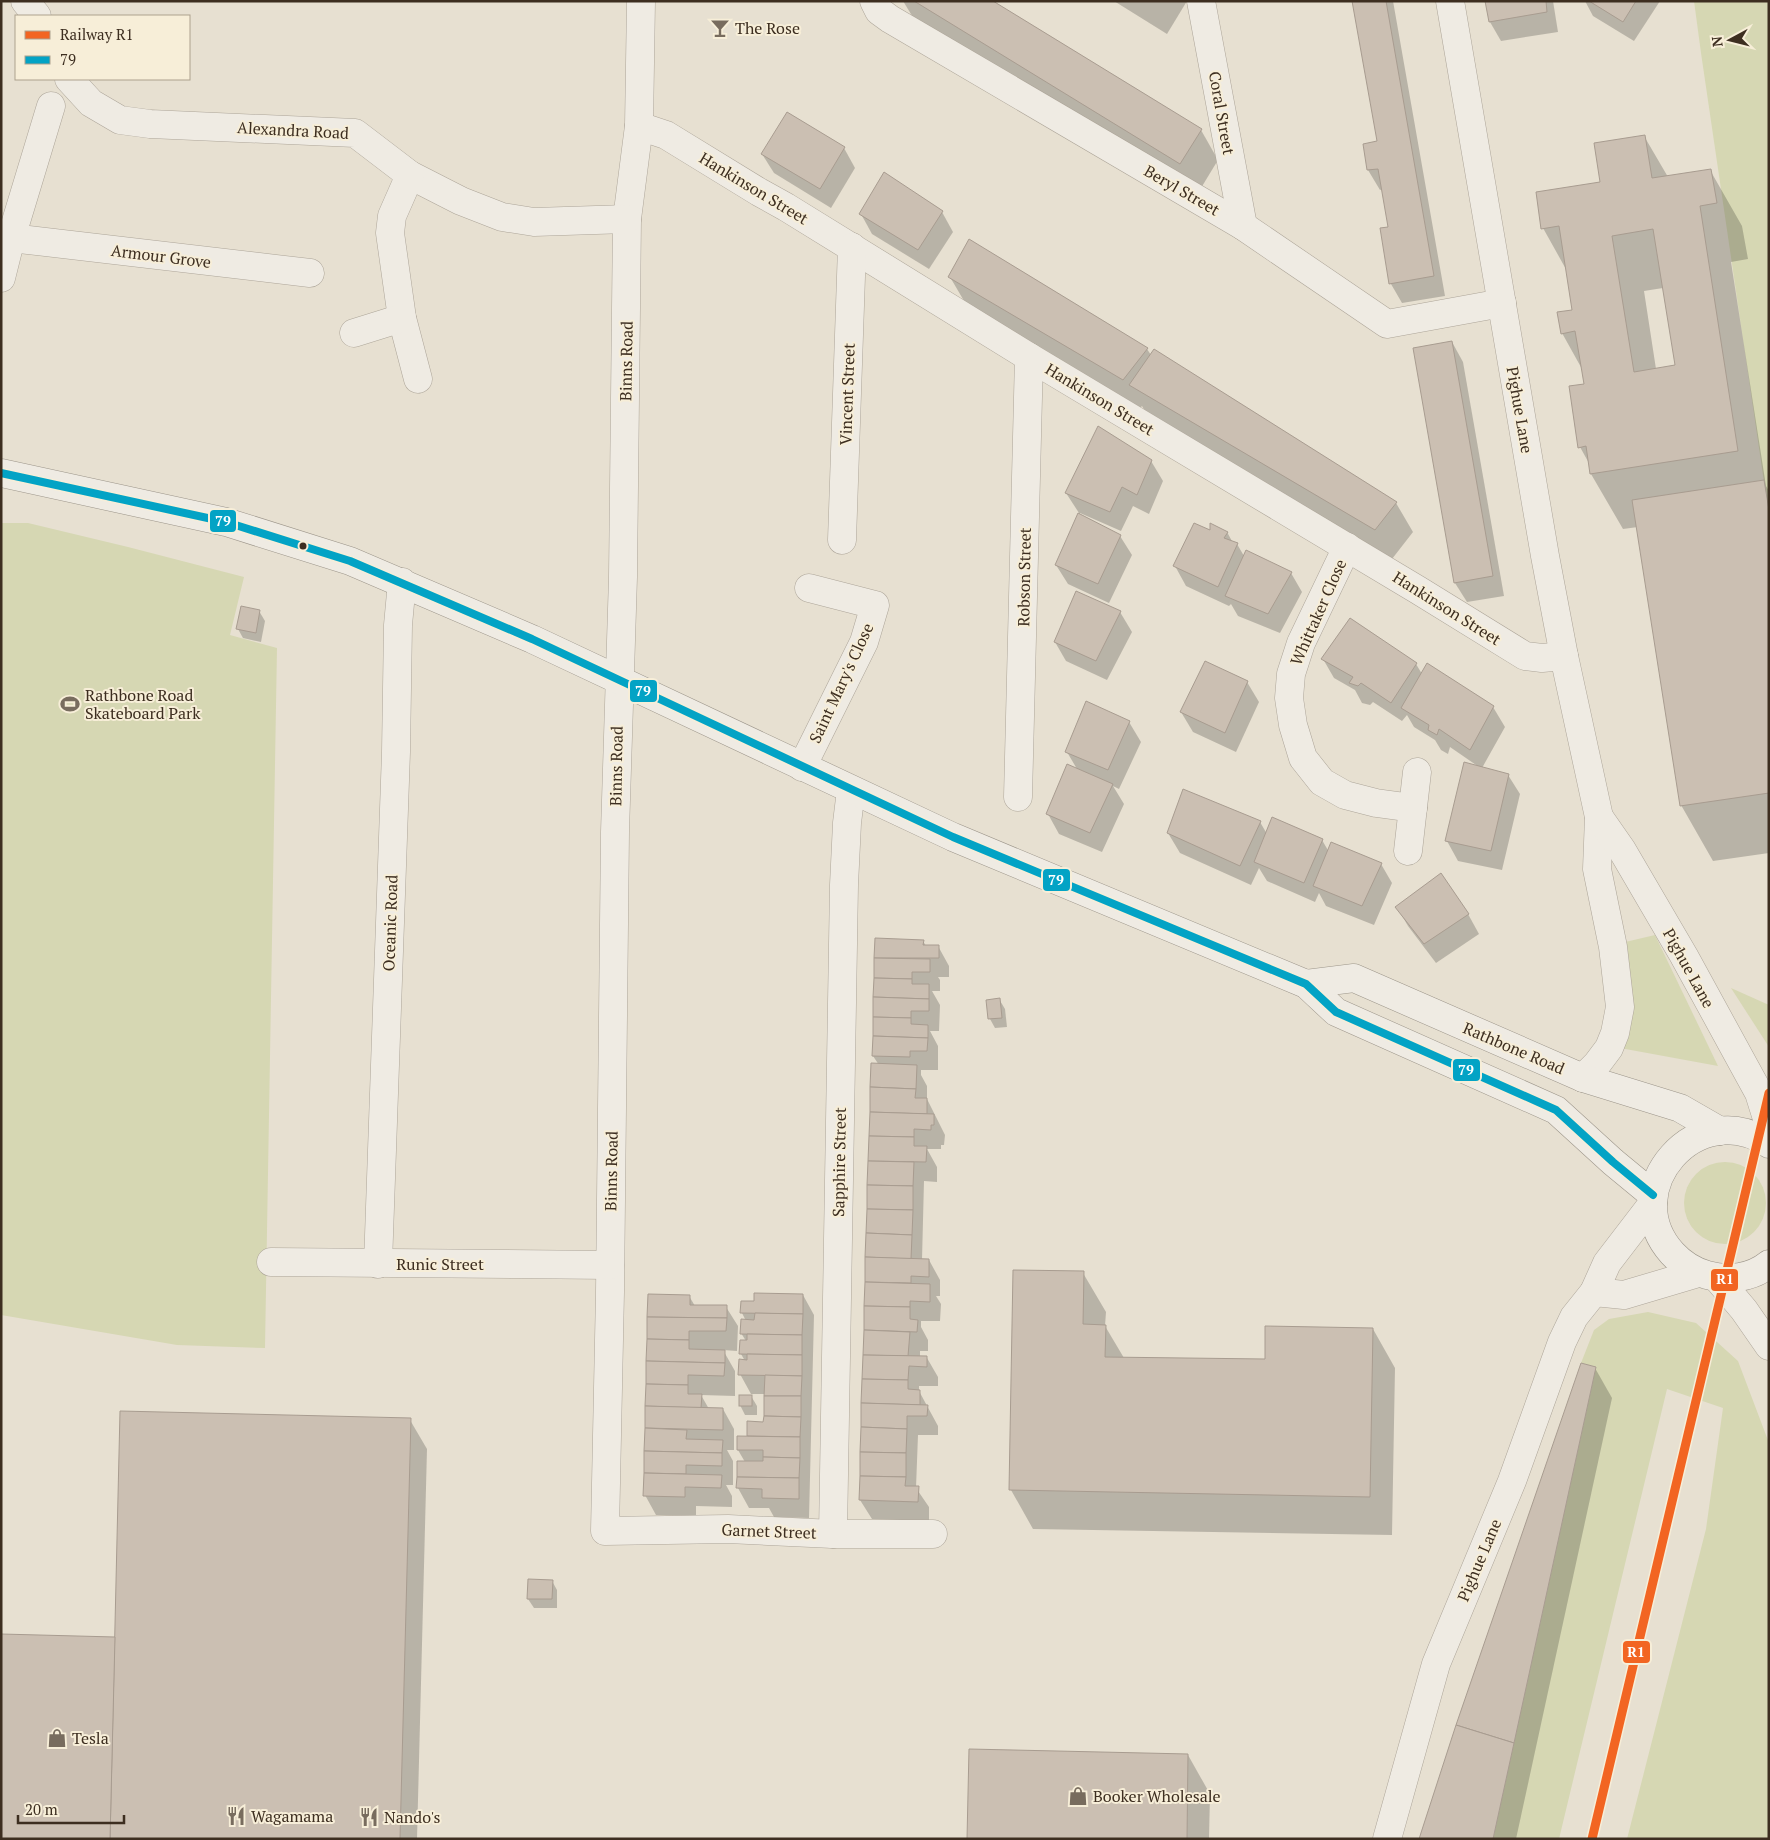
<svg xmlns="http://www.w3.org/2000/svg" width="1770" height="1840" font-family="'PT Serif',serif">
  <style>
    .green { fill: #d6d7b3 }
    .shadow { fill: #0003; fill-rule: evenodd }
    .building { fill: #cbbfb2; stroke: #a89c90; fill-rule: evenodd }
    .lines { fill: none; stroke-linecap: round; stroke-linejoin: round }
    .minor-casing { stroke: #ada599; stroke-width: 29 }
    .secondary-casing { stroke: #9c958a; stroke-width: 29 }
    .minor { stroke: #efebe3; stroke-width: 28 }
    .secondary { stroke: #efebe3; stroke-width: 28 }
    .bus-1-casing { stroke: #f7eed8; stroke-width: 11 }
    .bus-1 { stroke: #03a3c5; stroke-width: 8 }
    .rail-1-casing { stroke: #f7eed8; stroke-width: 12 }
    .rail-1 { stroke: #f26522; stroke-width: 9 }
    .bus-dot { fill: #3d2e20; stroke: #f7eed8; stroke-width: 2 }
    .labels { text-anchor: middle; stroke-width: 4; stroke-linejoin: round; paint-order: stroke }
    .poi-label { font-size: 16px; fill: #3d2e20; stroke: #f7eed8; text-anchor: start }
    .street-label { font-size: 16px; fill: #3d2e20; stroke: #f7eed8 }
    .line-badge { stroke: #f7eed8; stroke-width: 2 }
    .badge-label { font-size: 14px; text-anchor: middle; font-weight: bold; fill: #fff }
  </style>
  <rect width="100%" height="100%" fill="#e7e0d1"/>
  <!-- green -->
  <g class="green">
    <polygon points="1694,1 1769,1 1769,516 1701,53"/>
    <polygon points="1,523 28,523 128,547 244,577 230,635 277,648 265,1348 177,1345 1,1315"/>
    <polygon points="1655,935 1718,1066 1620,1048 1621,943"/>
    <polygon points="1731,988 1769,1005 1769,1047"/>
    <circle cx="1725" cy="1203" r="41"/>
    <polygon points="1648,1312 1696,1323 1738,1361 1769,1443 1769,1839 1627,1839 1706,1529 1723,1408 1667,1389 1559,1839 1493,1839 1596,1367 1581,1363 1594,1330 1609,1319"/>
  </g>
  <!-- shadow -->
  <g class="shadow">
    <polygon points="903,1 990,1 1201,130 1218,160 1198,193 914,19"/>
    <polygon points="1114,1 1187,1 1167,34"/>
    <polygon points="1354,1 1393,1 1445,296 1402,303 1391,284 1390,228 1383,189 1380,190 1368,170 1364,145 1378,142"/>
    <polygon points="1487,1 1553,1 1558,32 1501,41 1490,22"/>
    <polygon points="1585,1 1660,1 1634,41 1593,16"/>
    <path d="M 1644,136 L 1668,177 L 1710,170 L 1742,226 L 1748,259 L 1731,262 L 1766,486 L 1769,491 L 1769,853 L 1713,861 L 1681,805 L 1638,527 L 1623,529 L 1591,474 L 1590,465 L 1580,447 L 1585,385 L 1582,369 L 1562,333 L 1574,311 L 1567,271 L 1543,228 L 1601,183 ZM 1663,288 L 1676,366 L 1656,369 L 1644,291 Z"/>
    <polygon points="844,148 855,168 831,208 774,173 762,154"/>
    <polygon points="942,212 953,232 929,269 872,234 861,214"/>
    <polygon points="970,241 1147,349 1151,355 1396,503 1413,532 1392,559 1147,415 1142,406 1140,408 967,306 950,277"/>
    <polygon points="1452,342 1463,362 1504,596 1467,602 1455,583 1415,349"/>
    <polygon points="1151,461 1163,481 1149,514 1133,506 1121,531 1080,513 1079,515 1120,536 1132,555 1109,603 1068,584 1056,565 1079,513 1066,493"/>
    <polygon points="1211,532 1227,532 1233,543 1237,544 1244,556 1291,573 1302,592 1280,633 1238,616 1231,604 1229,606 1186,586 1175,566"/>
    <polygon points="259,611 265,621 261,642 243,638 238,629"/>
    <polygon points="1120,612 1132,632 1107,680 1066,661 1055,642"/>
    <polygon points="1323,659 1416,664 1422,674 1493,707 1505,727 1482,768 1508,775 1520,794 1502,870 1458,861 1447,841 1479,767 1450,747 1448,754 1441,750 1435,740 1414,727 1407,715 1402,721 1373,702 1370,705 1362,703 1355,690 1334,678"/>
    <polygon points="1247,682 1259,702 1236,752 1193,732 1181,712"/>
    <polygon points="1129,722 1141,742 1119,789 1113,786 1124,804 1102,852 1059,834 1048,814 1077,769 1067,752"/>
    <polygon points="1260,822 1267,834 1322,840 1329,852 1381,864 1392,883 1374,925 1326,906 1319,893 1315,902 1267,881 1259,868 1251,885 1180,853 1168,833"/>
    <polygon points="1397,907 1468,914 1479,934 1436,963 1408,926"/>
    <polygon points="876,940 923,941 926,946 938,946 949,966 949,977 938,977 940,980 940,991 932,991 940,1005 939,1031 930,1031 938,1046 938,1070 921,1070 921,1075 927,1086 927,1099 945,1135 944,1145 941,1145 941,1149 927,1149 937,1167 937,1182 924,1181 922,1260 929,1260 940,1280 940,1296 936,1296 941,1304 940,1321 921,1321 921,1327 928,1340 928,1351 920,1351 920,1357 927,1358 938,1377 938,1386 919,1386 919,1391 938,1426 938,1435 918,1435 916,1488 929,1507 929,1521 872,1519 860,1500 872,1065 879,1065 873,1056"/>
    <polygon points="999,999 1005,1009 1007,1027 995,1028 990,1019 987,1001"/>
    <polygon points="1014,1271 1083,1273 1106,1312 1105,1326 1124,1358 1266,1361 1373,1329 1395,1368 1392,1535 1033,1529 1011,1490"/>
    <polygon points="650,1295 689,1296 695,1306 726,1307 738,1326 737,1351 723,1350 735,1371 735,1396 701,1395 709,1409 723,1409 734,1429 734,1450 727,1450 733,1461 733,1485 726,1485 732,1496 732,1507 696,1506 696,1516 656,1515 645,1495"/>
    <polygon points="803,1295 814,1315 809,1518 774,1517 769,1508 749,1508 738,1488 738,1462 745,1462 738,1450 748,1437 748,1422 764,1423 765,1394 751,1394 740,1374 745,1361 741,1354 746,1341 741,1333 746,1321 742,1313 755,1302"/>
    <polygon points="1595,1368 1612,1398 1516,1839 1421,1839"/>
    <polygon points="751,1396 757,1406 757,1415 745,1415 740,1405"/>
    <polygon points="410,1420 427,1449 417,1839 1,1839 116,1638"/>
    <polygon points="552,1581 557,1590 557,1608 534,1608 528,1599"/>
    <polygon points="1188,1755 1210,1794 1209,1839 968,1839"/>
  </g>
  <!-- building -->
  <g class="building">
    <polygon points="914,1 993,1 1202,129 1180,164"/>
    <polygon points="1352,1 1386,1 1434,276 1389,284 1380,228 1388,227 1378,169 1367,170 1363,144 1377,141"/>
    <polygon points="1485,1 1546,1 1547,12 1489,22"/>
    <polygon points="1589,1 1636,1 1623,22"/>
    <polygon points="787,112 845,147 820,189 761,154"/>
    <path d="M 1645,135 L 1652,178 L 1711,169 L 1717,203 L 1700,206 L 1738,451 L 1590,474 L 1586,446 L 1578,448 L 1569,386 L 1584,384 L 1575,331 L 1561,334 L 1557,312 L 1572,310 L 1559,226 L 1541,229 L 1536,192 L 1600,182 L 1594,143 ZM 1653,229 L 1675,365 L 1634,372 L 1612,236 Z"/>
    <polygon points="884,172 943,211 918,250 859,214"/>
    <polygon points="969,239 1148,348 1123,380 948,277"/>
    <polygon points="1452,341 1493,576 1454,583 1413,348"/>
    <polygon points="1154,349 1397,502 1375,530 1129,385"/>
    <polygon points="1098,426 1152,460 1137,495 1122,487 1110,512 1065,493"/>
    <polygon points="1764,480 1769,510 1769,793 1680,806 1632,500"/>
    <polygon points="1078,513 1121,535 1098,584 1055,565"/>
    <polygon points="1194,523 1210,530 1210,523 1228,532 1224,538 1238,543 1218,587 1173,566"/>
    <polygon points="1246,550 1292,572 1268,614 1225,596"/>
    <polygon points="1076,591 1121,611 1096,661 1054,642"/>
    <polygon points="241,606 260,610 256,633 236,629"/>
    <polygon points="1350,618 1417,663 1391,703 1361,683 1358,686 1349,683 1353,677 1321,659"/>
    <polygon points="1205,661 1248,681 1225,733 1180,712"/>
    <polygon points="1427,663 1494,706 1470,750 1439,729 1437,735 1428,730 1429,725 1401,708"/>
    <polygon points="1086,701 1130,721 1108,770 1065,752"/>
    <polygon points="1464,762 1509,774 1491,851 1445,841"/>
    <polygon points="1067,764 1113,784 1090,833 1046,814"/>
    <polygon points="1183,789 1261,821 1240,866 1167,833"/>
    <polygon points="1272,817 1323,839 1304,883 1254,862"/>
    <polygon points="1331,842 1382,863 1362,906 1313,886"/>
    <polygon points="1441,873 1469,914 1424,944 1395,907"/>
    <polygon points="875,938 924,940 923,945 939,945 939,958 874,958"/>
    <polygon points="874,958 930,959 930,972 912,972 912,979 874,978"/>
    <polygon points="874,978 912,979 912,984 929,984 929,999 873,997"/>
    <polygon points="873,997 929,999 929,1011 911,1011 911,1018 873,1017"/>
    <polygon points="1000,998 1002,1018 988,1019 986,1000"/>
    <polygon points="873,1017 911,1018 911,1024 928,1025 928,1038 873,1036"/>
    <polygon points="873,1036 928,1038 927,1051 910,1051 910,1057 872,1056"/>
    <polygon points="871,1063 917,1065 916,1089 870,1087"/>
    <polygon points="870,1087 916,1089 915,1098 927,1098 927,1114 870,1112"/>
    <polygon points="870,1112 934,1114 934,1125 931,1125 931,1130 914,1129 914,1137 869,1136"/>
    <polygon points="869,1136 914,1137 914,1146 927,1146 926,1162 868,1161"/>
    <polygon points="868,1161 914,1162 913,1186 867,1185"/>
    <polygon points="867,1185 913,1186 913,1210 867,1209"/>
    <polygon points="867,1209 913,1210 912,1235 866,1233"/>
    <polygon points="866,1233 912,1235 911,1259 865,1257"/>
    <polygon points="865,1257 929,1259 929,1277 911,1276 911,1283 865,1282"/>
    <polygon points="1013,1270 1084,1271 1083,1324 1106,1325 1105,1357 1265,1359 1265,1326 1373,1328 1370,1497 1009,1490"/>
    <polygon points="865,1282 930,1284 930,1302 910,1301 910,1307 864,1306"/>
    <polygon points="754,1293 803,1294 803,1314 740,1313 741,1301 754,1301"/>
    <polygon points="648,1294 690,1295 690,1305 727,1305 727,1318 647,1317"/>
    <polygon points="864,1306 910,1307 910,1319 918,1320 917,1332 864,1330"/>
    <polygon points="755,1313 803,1314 802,1335 740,1334 741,1319 754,1320"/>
    <polygon points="647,1317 727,1318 726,1331 689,1331 689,1340 647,1339"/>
    <polygon points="864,1330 910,1332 908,1356 863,1355"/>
    <polygon points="747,1334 802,1335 802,1355 739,1354 740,1340 747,1340"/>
    <polygon points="647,1339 689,1340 689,1349 725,1350 725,1363 646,1361"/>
    <polygon points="747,1354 802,1355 802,1376 738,1375 739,1359 747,1360"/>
    <polygon points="863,1355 927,1356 927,1367 909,1366 908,1380 862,1379"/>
    <polygon points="646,1361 725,1363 724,1376 688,1375 688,1385 646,1384"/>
    <polygon points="1581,1363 1596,1367 1514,1743 1456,1725"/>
    <polygon points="765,1375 802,1376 801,1396 764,1396"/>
    <polygon points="862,1379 908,1380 908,1389 920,1390 920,1405 861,1403"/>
    <polygon points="646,1384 688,1385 688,1394 702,1394 701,1408 645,1406"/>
    <rect x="739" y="1395" width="13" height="11"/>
    <polygon points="764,1396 801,1396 801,1417 764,1416"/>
    <polygon points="861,1403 928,1405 927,1416 907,1416 907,1429 861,1427"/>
    <polygon points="645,1406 723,1408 723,1430 645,1428"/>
    <polygon points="120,1411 411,1418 400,1839 110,1839"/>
    <polygon points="764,1416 801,1417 800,1437 747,1436 747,1421 763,1422"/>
    <polygon points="861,1427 907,1429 906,1453 860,1452"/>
    <polygon points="645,1428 687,1430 686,1439 723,1440 722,1453 644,1451"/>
    <polygon points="737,1436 800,1437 800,1458 763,1457 763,1450 737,1450"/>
    <polygon points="644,1451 722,1453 722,1466 686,1465 686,1474 644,1473"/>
    <polygon points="860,1452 906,1453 906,1477 860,1476"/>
    <polygon points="763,1457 800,1458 799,1478 737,1477 737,1461 763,1461"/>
    <polygon points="644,1473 722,1475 721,1488 685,1487 685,1497 643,1496"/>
    <polygon points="860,1476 906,1477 905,1486 919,1486 918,1502 859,1500"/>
    <polygon points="737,1477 799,1478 799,1499 762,1498 762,1489 736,1488"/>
    <polygon points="528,1579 553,1580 552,1599 527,1599"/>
    <polygon points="1,1634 115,1637 110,1839 1,1839"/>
    <polygon points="1456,1725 1514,1743 1493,1839 1419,1839"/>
    <polygon points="969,1749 1188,1754 1187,1839 967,1839"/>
  </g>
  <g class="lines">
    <!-- minor casing -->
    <g class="minor-casing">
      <g id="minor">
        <polyline points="25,1 37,16"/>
        <polyline points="641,1 639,126 627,219 623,577 615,832 610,1292 605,1531 728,1529 833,1534 933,1534"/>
        <polyline points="874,1 879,11 890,19 1243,226 1387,324 1502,303"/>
        <polyline points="1201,1 1243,226"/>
        <polyline points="1450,1 1545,556 1564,656 1599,817 1597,869 1613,947 1620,1007 1615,1033 1609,1048 1597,1064 1583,1078"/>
        <polyline points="69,79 91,103 120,120 150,124 355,133 410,175 461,201 502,217 534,222 627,219"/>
        <polyline points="639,126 666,135 759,192 786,207 1029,357 1418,590 1525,656 1542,658 1564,656"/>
        <polyline points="410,175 392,216 390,233 402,318 418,379"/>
        <polyline points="11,238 310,273"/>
        <polyline points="1,278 11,238 51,106"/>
        <polyline points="354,333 402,318"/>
        <polyline points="842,540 852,247"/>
        <polyline points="1347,547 1301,643 1291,674 1289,698 1293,725 1303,758 1322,782 1345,795 1376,803 1413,808"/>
        <polyline points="802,767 864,642 875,605 809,588"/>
        <polyline points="1018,797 1029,357"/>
        <polyline points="1599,817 1622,850 1684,956 1759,1093 1769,1125"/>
        <polyline points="1408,851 1417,772"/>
        <polyline points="271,1262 610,1265"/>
        <polyline points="378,1264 396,752 398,625 402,582"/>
        <polyline points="1717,1278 1744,1310 1769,1346"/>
        <polyline points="1594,1292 1624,1295 1698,1273"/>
        <polyline points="833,1534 844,885 847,823 851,790"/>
        <polyline points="1387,1839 1436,1664 1512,1481 1562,1342 1574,1317 1594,1292 1607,1263 1653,1203"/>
      </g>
    </g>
    <!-- secondary casing -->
    <g class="secondary-casing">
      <g id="secondary">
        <polyline points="1,473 226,522 350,561 532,639 953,837 1306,984 1336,1012 1556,1110 1613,1162 1653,1195"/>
        <polyline points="1306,984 1354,978 1583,1078 1680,1108 1720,1131"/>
        <path d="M 1769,1144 C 1698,1095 1615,1189 1672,1253 C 1682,1264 1693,1271 1707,1275 C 1728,1281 1752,1278 1769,1264"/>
      </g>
    </g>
    <!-- minor -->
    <use href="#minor" class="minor"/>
    <!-- secondary -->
    <use href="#secondary" class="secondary"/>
    <!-- bus-1 casing -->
    <g class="bus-1-casing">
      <polyline id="bus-1" points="1,473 226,522 350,561 532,639 953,837 1306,984 1336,1012 1556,1110 1613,1162 1653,1195"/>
    </g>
    <!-- bus-1 -->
    <use href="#bus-1" class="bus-1"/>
    <!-- rail-1 casing -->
    <g class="rail-1-casing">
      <polyline id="rail-1" points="1592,1839 1769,1093"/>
    </g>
    <!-- rail-1 -->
    <use href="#rail-1" class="rail-1"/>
  </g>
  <!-- icons -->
  <defs>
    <g id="bar-bare" transform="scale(1.5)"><path d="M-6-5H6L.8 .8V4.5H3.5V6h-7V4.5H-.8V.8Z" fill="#786c5e" stroke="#f7eed8" stroke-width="2.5" paint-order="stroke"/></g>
    <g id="stadium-bare" transform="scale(1.5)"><path d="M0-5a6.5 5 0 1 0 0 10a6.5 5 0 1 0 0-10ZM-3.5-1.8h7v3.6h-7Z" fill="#786c5e" stroke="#f7eed8" stroke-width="2.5" paint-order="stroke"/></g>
    <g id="shop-bare" transform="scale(1.5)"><path d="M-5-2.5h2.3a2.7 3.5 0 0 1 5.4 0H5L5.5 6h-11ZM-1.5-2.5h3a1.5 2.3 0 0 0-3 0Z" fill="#786c5e" stroke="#f7eed8" stroke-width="2.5" paint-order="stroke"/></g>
    <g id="restaurant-bare" transform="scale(1.5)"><path d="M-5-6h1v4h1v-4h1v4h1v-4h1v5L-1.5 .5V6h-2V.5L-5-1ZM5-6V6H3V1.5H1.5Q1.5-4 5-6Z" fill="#786c5e" stroke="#f7eed8" stroke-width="2.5" paint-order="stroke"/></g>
  </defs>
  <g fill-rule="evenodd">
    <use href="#bar-bare" x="720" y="28"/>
    <use href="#stadium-bare" x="70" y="704"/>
    <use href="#shop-bare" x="57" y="1738"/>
    <use href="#shop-bare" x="1078" y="1796"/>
    <use href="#restaurant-bare" x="236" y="1816"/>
    <use href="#restaurant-bare" x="369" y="1817"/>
  </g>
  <!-- markers -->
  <circle class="bus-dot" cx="303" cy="546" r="4.5"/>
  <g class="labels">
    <!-- poi labels -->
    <g class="poi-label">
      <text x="735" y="34">The Rose</text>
      <text x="85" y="701">Rathbone Road<tspan x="85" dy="18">Skateboard Park</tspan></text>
      <text x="72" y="1744">Tesla</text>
      <text x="1093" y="1802">Booker Wholesale</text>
      <text x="251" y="1822">Wagamama</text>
      <text x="384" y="1823">Nando's</text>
    </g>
    <!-- street labels -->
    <g class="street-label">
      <text transform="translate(1222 113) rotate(80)" y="6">Coral Street</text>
      <text transform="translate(293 130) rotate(3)" y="6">Alexandra Road</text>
      <text transform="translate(754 188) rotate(31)" y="6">Hankinson Street</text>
      <text transform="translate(1182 190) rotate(30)" y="6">Beryl Street</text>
      <text transform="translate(161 256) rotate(7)" y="6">Armour Grove</text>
      <text transform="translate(626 361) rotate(-89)" y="6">Binns Road</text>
      <text transform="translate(847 394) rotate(-88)" y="6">Vincent Street</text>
      <text transform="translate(1100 399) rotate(31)" y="6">Hankinson Street</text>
      <text transform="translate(1520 410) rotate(80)" y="6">Pighue Lane</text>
      <text transform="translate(1024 577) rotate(-89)" y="6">Robson Street</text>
      <text transform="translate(1447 608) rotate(32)" y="6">Hankinson Street</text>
      <text transform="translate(1318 612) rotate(-66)" y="6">Whittaker Close</text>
      <text transform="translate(841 683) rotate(-65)" y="6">Saint Mary's Close</text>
      <text transform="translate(616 766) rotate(-89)" y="6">Binns Road</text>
      <text transform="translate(390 923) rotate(-88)" y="6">Oceanic Road</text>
      <text transform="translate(1689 968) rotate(61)" y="6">Pighue Lane</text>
      <text transform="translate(1514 1048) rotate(23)" y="6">Rathbone Road</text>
      <text transform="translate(839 1162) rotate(-89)" y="6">Sapphire Street</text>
      <text transform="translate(611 1171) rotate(-89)" y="6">Binns Road</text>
      <text x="440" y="1270">Runic Street</text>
      <text transform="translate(769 1531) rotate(2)" y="6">Garnet Street</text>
      <text transform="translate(1479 1560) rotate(-67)" y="6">Pighue Lane</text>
    </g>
  </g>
  <g class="line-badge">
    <rect x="209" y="509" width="28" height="24" rx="5" fill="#03a3c5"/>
    <rect x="629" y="679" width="29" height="24" rx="5" fill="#03a3c5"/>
    <rect x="1042" y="868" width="29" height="24" rx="5" fill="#03a3c5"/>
    <rect x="1452" y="1058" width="29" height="24" rx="5" fill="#03a3c5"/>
    <rect x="1710" y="1268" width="29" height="24" rx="5" fill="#f26522"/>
    <rect x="1622" y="1640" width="29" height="24" rx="5" fill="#f26522"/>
  </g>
  <g class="badge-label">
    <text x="223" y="526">79</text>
    <text x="643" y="696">79</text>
    <text x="1056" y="885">79</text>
    <text x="1466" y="1075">79</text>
    <text x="1725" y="1284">R1</text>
    <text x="1636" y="1657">R1</text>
  </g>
  <!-- border -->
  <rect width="1770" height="1840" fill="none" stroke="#3d2e20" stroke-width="5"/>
  <!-- legend -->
  <rect x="15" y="15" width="175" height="65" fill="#f7eed8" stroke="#ada18e"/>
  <rect x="25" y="31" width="25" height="8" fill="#f26522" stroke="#ada18e"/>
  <text x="60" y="40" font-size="15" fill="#3d2e20">Railway R1</text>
  <rect x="25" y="56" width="25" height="8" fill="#03a3c5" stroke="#ada18e"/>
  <text x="60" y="65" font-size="15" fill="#3d2e20">79</text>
  <!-- north arrow -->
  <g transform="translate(1730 40) rotate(263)" stroke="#f7eed8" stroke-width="4" paint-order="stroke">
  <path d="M0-4L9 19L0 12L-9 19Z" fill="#3d2e20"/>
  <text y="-8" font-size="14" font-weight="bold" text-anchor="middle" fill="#3d2e20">N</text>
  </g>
  <!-- scale -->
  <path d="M18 1815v8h106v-8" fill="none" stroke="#3d2e20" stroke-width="2.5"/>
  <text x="25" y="1815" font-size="15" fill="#3d2e20" stroke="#f7eed8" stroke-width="4" paint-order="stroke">20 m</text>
</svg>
